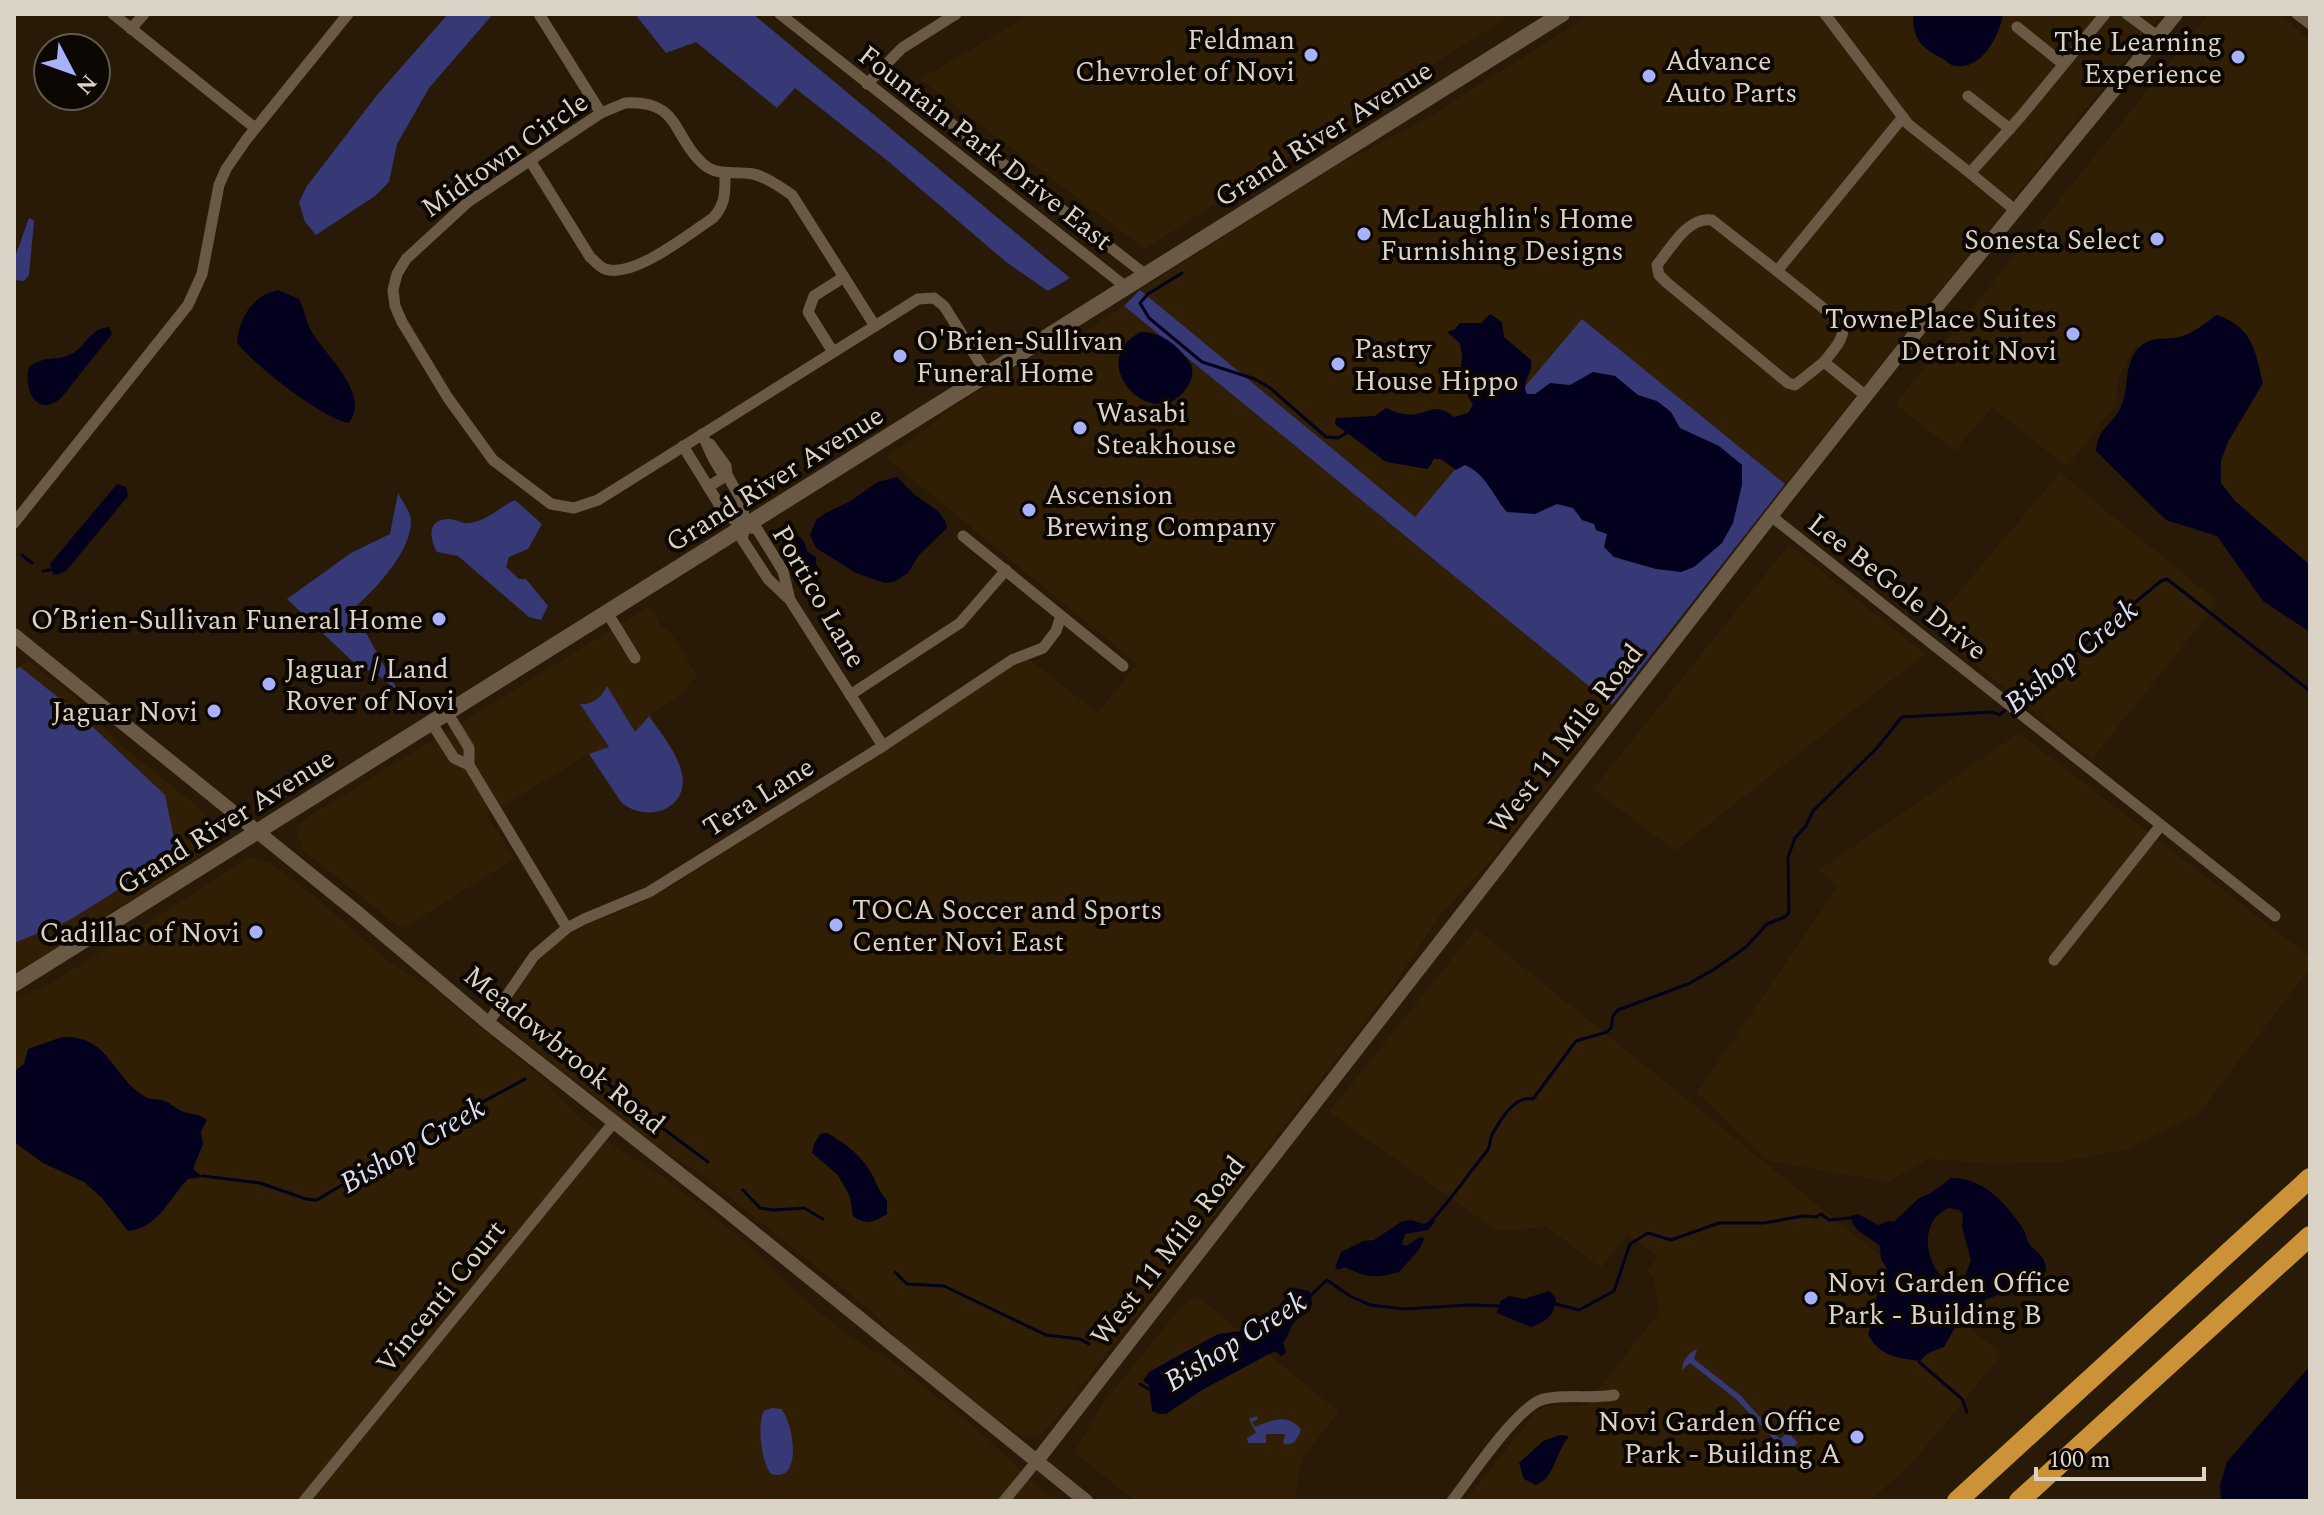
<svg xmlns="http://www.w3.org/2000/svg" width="2324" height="1515" font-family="Spectral,serif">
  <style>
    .built { fill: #301f04 }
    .green { fill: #363975 }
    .water { fill: #04011f; fill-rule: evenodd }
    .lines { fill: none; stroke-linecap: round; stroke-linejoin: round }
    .stream { stroke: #04011f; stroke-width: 3 }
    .minor { stroke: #6a5a45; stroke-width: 11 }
    .tertiary { stroke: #6a5a45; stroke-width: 14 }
    .secondary { stroke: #6a5a45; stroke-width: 16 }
    .motorway { stroke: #cb9237; stroke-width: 20 }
    .poi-dot { fill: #a7b1fc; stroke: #0c0702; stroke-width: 3 }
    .labels { text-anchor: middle; stroke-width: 8; stroke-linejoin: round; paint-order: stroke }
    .poi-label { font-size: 28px; fill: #dcd3c7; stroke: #0c0702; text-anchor: start }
    .street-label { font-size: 28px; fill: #dcd3c7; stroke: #0c0702 }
    .water-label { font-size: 30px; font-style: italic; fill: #dbdff4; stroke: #0c0702 }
  </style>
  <rect width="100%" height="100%" fill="#281a06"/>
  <!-- built -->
  <g class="built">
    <polygon points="1031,14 1512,14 1145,249 920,79"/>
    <polygon points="1591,14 2162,14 1785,484 1582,320 1415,518 1140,290 1334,167 1424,120"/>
    <polygon points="2209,14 2279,14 2310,41 2310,590 2185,482 2171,392 2136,344 2118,379 2116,404 2067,467 1992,407 1955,451 1895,404"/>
    <polygon points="1124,306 1612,705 1489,863 1440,915 1394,985 1052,1424 1041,1435 1025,1437 993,1418 909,1351 872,1312 700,1173 661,1150 523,1040 505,1023 503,1013 534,966 557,942 588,923 636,905 671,886 876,757 1017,664 1029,659 1098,713 1137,664 886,457 922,433 943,414 1040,352 1085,332"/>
    <polygon points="2060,473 2218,602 2092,759 1929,627"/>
    <polygon points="1789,545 1925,654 1675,851 1593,789"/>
    <polygon points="650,606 661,626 671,633 698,677 690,682 683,693 649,716 635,732 607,687 604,694 593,701 581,704 609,748 589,754 487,815 514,859 402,929 303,850 297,833 301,823 310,816"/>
    <polygon points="28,661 76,698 121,745 197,806 209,820 214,832 212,843 207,849 186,866 14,974 14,670"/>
    <polygon points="2019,733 2310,957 2310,968 2199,1113 2124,1150 2060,1162 1998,1164 1928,1159 1889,1182 1768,1161 1697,1093 1838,886 1819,870"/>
    <polygon points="255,858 270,863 314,896 392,964 431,987 542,1078 573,1112 616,1147 666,1179 749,1245 793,1290 847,1335 895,1363 979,1431 1040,1489 1061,1501 14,1501 14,998 45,987 247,859"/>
    <polygon points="1476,929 2002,1354 1914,1461 1870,1501 1465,1501 1536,1412 1544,1407 1553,1406 1586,1406 1659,1312 1654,1278 1647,1271 1658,1256 1627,1234 1601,1268 1547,1227 1497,1231 1329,1112"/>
    <polygon points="1196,1295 1339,1412 1302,1458 1294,1501 1135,1501 1074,1452 1103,1403 1181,1307"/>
  </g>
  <!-- green -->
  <g class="green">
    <polygon points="448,14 493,14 429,88 397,144 389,182 375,196 316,235 305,222 299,202 307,186 377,95"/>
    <polygon points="635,14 753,14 1070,278 1048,291 1006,262 889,162 795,88 777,108 696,42 666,53"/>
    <polygon points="29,218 34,221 29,275 24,281 14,280 14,260"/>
    <polygon points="1140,290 1415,517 1582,319 1785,484 1612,705 1124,306"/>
    <path d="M 398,493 C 402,501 411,512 411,521 C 411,552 375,590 353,609 L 399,693 L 382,678 L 351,660 L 287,599 L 351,553 L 390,534 Z"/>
    <path d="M 515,500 L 542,524 L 528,549 L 509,557 L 506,567 L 519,579 L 526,579 L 548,606 L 541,620 L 529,617 L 458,556 L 437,552 C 429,538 427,519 449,519 C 456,519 462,524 468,523 C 486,522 500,507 515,500 Z"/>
    <polygon points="20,667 78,713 165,795 177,853 68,921 14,943 14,670"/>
    <path d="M 607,686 L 635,732 L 649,716 C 660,732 676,751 681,770 C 692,808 648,825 621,802 L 589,754 L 609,747 L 580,704 C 592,705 602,697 607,686 Z"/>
    <path d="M 1697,1349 L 1694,1359 L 1740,1395 L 1780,1439 L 1788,1432 L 1798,1443 L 1783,1456 L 1774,1455 L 1773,1452 L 1780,1446 L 1736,1399 L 1690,1363 L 1682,1370 C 1682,1361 1689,1352 1697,1349 Z"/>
    <path d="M 772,1408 L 781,1409 C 792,1419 805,1484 771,1474 C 761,1462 757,1425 764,1411 Z"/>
    <path d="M 1257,1416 L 1258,1419 L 1252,1422 L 1255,1427 C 1272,1420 1287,1413 1301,1429 C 1299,1437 1293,1448 1283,1443 L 1285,1434 L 1266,1434 L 1266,1443 L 1248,1443 L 1247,1438 L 1256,1433 L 1249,1419 Z"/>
  </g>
  <!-- water -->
  <g class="water">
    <path d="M 1913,14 L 2003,14 C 2000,34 1983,69 1957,66 C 1950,66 1947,61 1941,58 C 1920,46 1913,39 1913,14 Z"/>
    <path d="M 278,290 L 299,299 C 305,310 306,324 313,334 C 327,357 371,395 349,423 C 323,419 252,364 237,342 C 240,317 252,296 278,290 Z"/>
    <path d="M 1490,314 L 1502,322 L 1504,337 L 1531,360 C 1534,373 1520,382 1527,394 L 1535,394 L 1550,383 L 1570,385 L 1593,372 L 1615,376 L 1638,395 L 1657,401 L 1671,412 L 1680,428 L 1719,446 L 1742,465 L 1742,485 L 1733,523 L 1722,543 L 1694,567 L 1681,572 L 1656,569 L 1614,557 L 1604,547 L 1607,534 L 1596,530 L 1594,524 L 1582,520 L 1573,508 L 1557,504 L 1535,514 L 1507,512 C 1493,496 1486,474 1465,465 L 1456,470 L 1441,459 L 1434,459 L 1428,469 L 1386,462 L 1335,424 L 1336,418 L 1375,416 L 1386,408 C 1392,410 1398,414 1405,414 C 1427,418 1432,399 1454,417 L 1468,413 L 1473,405 L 1460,380 L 1462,357 L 1460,343 L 1447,332 L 1455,329 L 1460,323 L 1481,323 Z"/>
    <path d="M 2217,315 C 2252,327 2255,349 2263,383 L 2228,442 L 2221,461 L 2221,483 L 2235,501 L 2310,565 L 2310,632 L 2263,601 L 2217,536 L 2166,520 L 2096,451 C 2098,428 2110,427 2120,409 C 2129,392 2124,371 2134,354 C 2148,334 2160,341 2179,337 C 2193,334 2205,323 2217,315 Z"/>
    <path d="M 109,327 L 112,334 L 61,398 C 36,419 23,388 29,367 C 46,355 52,361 67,356 C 84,351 89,328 109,327 Z"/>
    <path d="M 1141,332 C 1162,331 1182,349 1192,366 C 1193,376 1191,382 1185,390 C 1151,435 1083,360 1141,332 Z"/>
    <path d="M 897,477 C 902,481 906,487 911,491 C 924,505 943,507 947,528 L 919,555 L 908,573 L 894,582 L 885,583 L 856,573 L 816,548 L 810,535 L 816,520 L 824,514 L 849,502 L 878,482 Z"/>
    <polygon points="117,484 126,487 128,496 66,571 56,575 53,574 50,564"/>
    <path d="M 789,535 C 800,533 805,541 807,551 L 816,557 L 816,564 L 821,573 L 813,592 C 796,591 786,570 791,554 L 782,544 L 784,538 Z"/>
    <path d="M 62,1037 C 109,1035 111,1075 144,1096 C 150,1100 155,1099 162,1100 C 170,1102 176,1109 184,1112 C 193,1115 199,1113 207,1120 L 201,1132 L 203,1144 L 193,1169 L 203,1177 L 188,1179 C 169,1198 159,1228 128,1231 L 102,1198 L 84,1182 L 43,1163 L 14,1142 L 14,1072 L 24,1064 L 28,1049 Z"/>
    <path d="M 827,1133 C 846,1143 864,1158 874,1178 C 878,1187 880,1193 887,1200 L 887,1214 C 873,1222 867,1226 853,1216 L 850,1197 L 838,1175 L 812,1153 L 814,1144 L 820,1134 Z"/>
    <path d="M 1951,1178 C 1982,1177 2006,1203 2022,1227 C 2026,1233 2026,1240 2030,1245 C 2039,1255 2045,1255 2046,1271 L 2032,1288 L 2012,1289 L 1975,1304 L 1962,1315 L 1944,1347 L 1928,1353 L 1920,1361 C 1899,1358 1879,1357 1868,1334 L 1875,1316 L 1878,1285 L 1887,1269 L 1881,1259 L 1880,1246 C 1869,1236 1852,1232 1851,1216 L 1858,1214 L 1878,1225 L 1888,1221 L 1894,1222 L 1919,1198 L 1931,1193 ZM 1949,1208 L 1959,1210 L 1963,1214 L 1962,1227 L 1971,1260 L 1965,1277 L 1952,1285 C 1925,1270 1916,1221 1949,1208 Z"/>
    <path d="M 1434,1219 L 1435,1222 L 1428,1230 L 1405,1234 L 1402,1244 L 1406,1246 L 1420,1237 L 1424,1238 C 1422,1250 1407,1262 1399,1272 C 1376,1278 1369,1279 1345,1267 L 1338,1270 L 1335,1267 L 1341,1252 L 1364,1241 L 1374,1240 L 1401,1222 L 1411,1220 L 1424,1224 Z"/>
    <path d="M 1294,1288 L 1309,1291 C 1318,1315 1304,1310 1293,1324 C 1288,1331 1289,1336 1283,1343 L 1286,1352 L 1282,1356 L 1275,1351 L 1202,1390 L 1166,1414 L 1159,1414 L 1152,1411 L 1149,1385 L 1143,1381 L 1149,1372 L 1218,1334 L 1241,1331 L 1278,1307 Z"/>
    <path d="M 1549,1291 L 1556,1298 C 1554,1316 1547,1321 1531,1327 L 1497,1313 L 1501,1301 L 1509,1296 L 1524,1299 Z"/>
    <polygon points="2310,1366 2310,1501 2221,1501 2220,1485 2227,1462"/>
    <path d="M 1560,1435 L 1568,1436 L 1568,1438 C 1555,1452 1556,1477 1536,1485 L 1524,1479 L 1519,1463 L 1543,1441 Z"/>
  </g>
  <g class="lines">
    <!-- stream -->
    <g class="stream">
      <polyline points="1182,273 1148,294 1140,303 1149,318 1202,362 1255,379 1270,388 1326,437 1338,438 1346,433"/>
      <polyline points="22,555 32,563"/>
      <polyline points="43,571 50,570"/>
      <polyline points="2013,703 2161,581 2167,579 2310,691"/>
      <polyline points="573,1055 653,1121 708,1162"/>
      <polyline points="203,1176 260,1183 306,1199 317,1200 453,1118 525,1079"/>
      <polyline points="743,1190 760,1208 774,1210 804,1208 823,1219"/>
      <path d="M 1431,1221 C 1451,1200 1468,1174 1487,1151 C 1491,1146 1489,1139 1493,1133 C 1501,1119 1515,1095 1533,1099 L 1576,1041 L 1607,1032 L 1611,1028 L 1613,1016 L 1618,1010 L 1688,984 L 1713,970 L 1746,947 L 1767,924 L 1785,917 L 1789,912 L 1788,857 L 1795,838 L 1806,826 L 1813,811 L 1876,749 L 1902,717 L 1993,712 L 1999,715 L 2008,708"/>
      <polyline points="895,1272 907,1284 944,1286 1046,1335 1080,1339 1089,1344"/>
      <polyline points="1308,1298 1327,1280 1350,1296 1370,1305 1404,1309 1470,1305 1501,1306"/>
      <polyline points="1552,1303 1579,1310 1614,1291 1630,1244 1648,1233 1671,1240 1719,1223 1764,1223 1803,1216 1816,1217 1821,1214 1829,1220 1851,1218"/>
      <polyline points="1919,1362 1962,1399 1967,1412"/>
      <polyline points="1140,1384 1152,1391"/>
    </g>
    <!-- minor -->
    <g class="minor">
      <polyline points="113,14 255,128"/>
      <polyline points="539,14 601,113"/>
      <polyline points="780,14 1126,287"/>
      <polyline points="1825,14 1908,124 1970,173 2022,115 2105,14"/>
      <polyline points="2127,14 2157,36"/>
      <polyline points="2297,14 2310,24"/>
      <polyline points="2017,27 2063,64"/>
      <polyline points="131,29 144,14"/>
      <polyline points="881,69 1146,275"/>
      <polyline points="867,84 902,48 956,14"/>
      <polyline points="1968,96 2010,129"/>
      <path d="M 625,103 C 679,100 672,133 700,161 C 716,178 732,170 753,174 C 767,177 780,187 792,195 L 875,326 L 598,500 L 574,508 L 551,504 L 493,460 L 448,398 L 402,322 L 395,306 L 393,290 L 397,274 L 406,259 L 468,202 L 601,113 Z"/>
      <path d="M 531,162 L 590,257 C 595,261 599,267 605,269 C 633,279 689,234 713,218 C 726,204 725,192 725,174"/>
      <polyline points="1970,173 2015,210"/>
      <path d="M 1777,271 L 1712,220 C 1688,216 1671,248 1657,265 L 1659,275 L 1666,282 L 1788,383 L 1795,385 L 1824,362"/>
      <polyline points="875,326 918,299 934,298 944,306 987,374"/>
      <polyline points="833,352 808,312 814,296 844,277"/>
      <path d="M 1866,396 L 1824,362 C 1832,351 1847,338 1842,323 L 1777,271 L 1903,117"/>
      <polyline points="683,446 725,514 745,527 742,501 727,475 720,470 713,458 702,434"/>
      <polyline points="708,487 727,475 726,466 710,444"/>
      <polyline points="1771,516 2161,825 2054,960"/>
      <polyline points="14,523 188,305 202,274 219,185 226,169 246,140 348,14"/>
      <polyline points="963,536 1123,666"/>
      <polyline points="790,600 768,579 742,539 745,527 757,529 783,571 790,600 883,746"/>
      <polyline points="608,614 635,658"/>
      <polyline points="850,695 960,623 1006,570"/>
      <polyline points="447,712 469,748 469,765"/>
      <polyline points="431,722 454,758 469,765 567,928"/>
      <polyline points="2161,825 2275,916"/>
      <polyline points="488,1023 534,956 567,928 584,919 649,892 883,746 1012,660 1043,648 1056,631 1061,616"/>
      <polyline points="304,1501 614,1122"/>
      <polyline points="1004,1501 1036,1462"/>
      <path d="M 1452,1501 C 1470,1478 1519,1404 1544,1399 C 1567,1394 1591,1399 1614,1395"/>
    </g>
    <!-- tertiary -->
    <g class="tertiary">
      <polyline points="14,635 358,913 488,1023 717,1203 1086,1501"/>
      <polyline points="1036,1462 1771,516 1926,320 2176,14"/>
    </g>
    <!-- secondary -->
    <polyline class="secondary" points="14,984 1562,14"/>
    <!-- motorway -->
    <g class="motorway">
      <polyline points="1957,1501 2310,1178"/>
      <polyline points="2019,1501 2310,1236"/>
    </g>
  </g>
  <!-- markers -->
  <g class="poi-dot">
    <circle cx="1311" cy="55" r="8"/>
    <circle cx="2238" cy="57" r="8"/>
    <circle cx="1649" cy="76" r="8"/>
    <circle cx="1364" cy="234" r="8"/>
    <circle cx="2157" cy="239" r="8"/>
    <circle cx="2073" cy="334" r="8"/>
    <circle cx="900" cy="356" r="8"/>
    <circle cx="1338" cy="364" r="8"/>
    <circle cx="1080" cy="428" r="8"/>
    <circle cx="1029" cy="510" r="8"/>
    <circle cx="439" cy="619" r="8"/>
    <circle cx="269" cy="684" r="8"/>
    <circle cx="214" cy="711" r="8"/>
    <circle cx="836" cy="925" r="8"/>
    <circle cx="256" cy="932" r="8"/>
    <circle cx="1811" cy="1298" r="8"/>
    <circle cx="1857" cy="1437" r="8"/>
  </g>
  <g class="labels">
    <!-- poi labels -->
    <g class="poi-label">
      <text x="1295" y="49" text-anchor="end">Feldman<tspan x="1295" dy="32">Chevrolet of Novi</tspan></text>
      <text x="2222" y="51" text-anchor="end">The Learning<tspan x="2222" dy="32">Experience</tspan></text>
      <text x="1665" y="70">Advance<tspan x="1665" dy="32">Auto Parts</tspan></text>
      <text x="1380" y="228">McLaughlin's Home<tspan x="1380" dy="32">Furnishing Designs</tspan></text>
      <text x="2141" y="249" text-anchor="end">Sonesta Select</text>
      <text x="2057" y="328" text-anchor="end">TownePlace Suites<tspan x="2057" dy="32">Detroit Novi</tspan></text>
      <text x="916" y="350">O'Brien-Sullivan<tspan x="916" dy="32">Funeral Home</tspan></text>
      <text x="1354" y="358">Pastry<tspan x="1354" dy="32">House Hippo</tspan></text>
      <text x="1096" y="422">Wasabi<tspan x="1096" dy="32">Steakhouse</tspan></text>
      <text x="1045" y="504">Ascension<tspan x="1045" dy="32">Brewing Company</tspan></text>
      <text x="423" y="629" text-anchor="end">O’Brien-Sullivan Funeral Home</text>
      <text x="285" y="678">Jaguar / Land<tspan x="285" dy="32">Rover of Novi</tspan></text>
      <text x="198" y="721" text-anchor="end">Jaguar Novi</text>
      <text x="852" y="919">TOCA Soccer and Sports<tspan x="852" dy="32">Center Novi East</tspan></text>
      <text x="240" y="942" text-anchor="end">Cadillac of Novi</text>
      <text x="1827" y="1292">Novi Garden Office<tspan x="1827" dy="32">Park - Building B</tspan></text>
      <text x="1841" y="1431" text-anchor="end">Novi Garden Office<tspan x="1841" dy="32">Park - Building A</tspan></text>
    </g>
    <!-- street labels -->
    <g class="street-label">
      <text transform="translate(1323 133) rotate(-32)" y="10">Grand River Avenue</text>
      <text transform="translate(986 147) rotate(38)" y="10">Fountain Park Drive East</text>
      <text transform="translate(504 154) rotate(-35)" y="10">Midtown Circle</text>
      <text transform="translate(774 478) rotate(-32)" y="10">Grand River Avenue</text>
      <text transform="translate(1898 586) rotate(38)" y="10">Lee BeGole Drive</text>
      <text transform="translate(820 596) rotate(60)" y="10">Portico Lane</text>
      <text transform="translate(1565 738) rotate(-52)" y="10">West 11 Mile Road</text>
      <text transform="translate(758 796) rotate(-32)" y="10">Tera Lane</text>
      <text transform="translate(225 821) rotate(-32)" y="10">Grand River Avenue</text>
      <text transform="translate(565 1049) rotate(39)" y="10">Meadowbrook Road</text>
      <text transform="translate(1167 1250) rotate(-52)" y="10">West 11 Mile Road</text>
      <text transform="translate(440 1296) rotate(-51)" y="10">Vincenti Court</text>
    </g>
    <!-- water labels -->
    <g class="water-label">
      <text transform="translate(2071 656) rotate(-39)" y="10">Bishop Creek</text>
      <text transform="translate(412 1145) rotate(-30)" y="10">Bishop Creek</text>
      <text transform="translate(1235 1341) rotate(-32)" y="10">Bishop Creek</text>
    </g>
  </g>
  <!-- border -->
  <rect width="2324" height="1515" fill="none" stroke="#dcd3c7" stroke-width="32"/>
  <!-- north arrow -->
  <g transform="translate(72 72) rotate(131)"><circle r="38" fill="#0c0702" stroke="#5f5951" stroke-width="2"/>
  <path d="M0-6L14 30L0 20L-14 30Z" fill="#a7b1fc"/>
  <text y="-12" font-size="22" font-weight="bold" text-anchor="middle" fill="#dcd3c7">N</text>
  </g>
  <!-- scale -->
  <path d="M2036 1467v12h168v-12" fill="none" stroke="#dcd3c7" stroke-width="4"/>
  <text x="2048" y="1467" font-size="24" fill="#dcd3c7" stroke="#0c0702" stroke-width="6" paint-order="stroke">100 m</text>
</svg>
